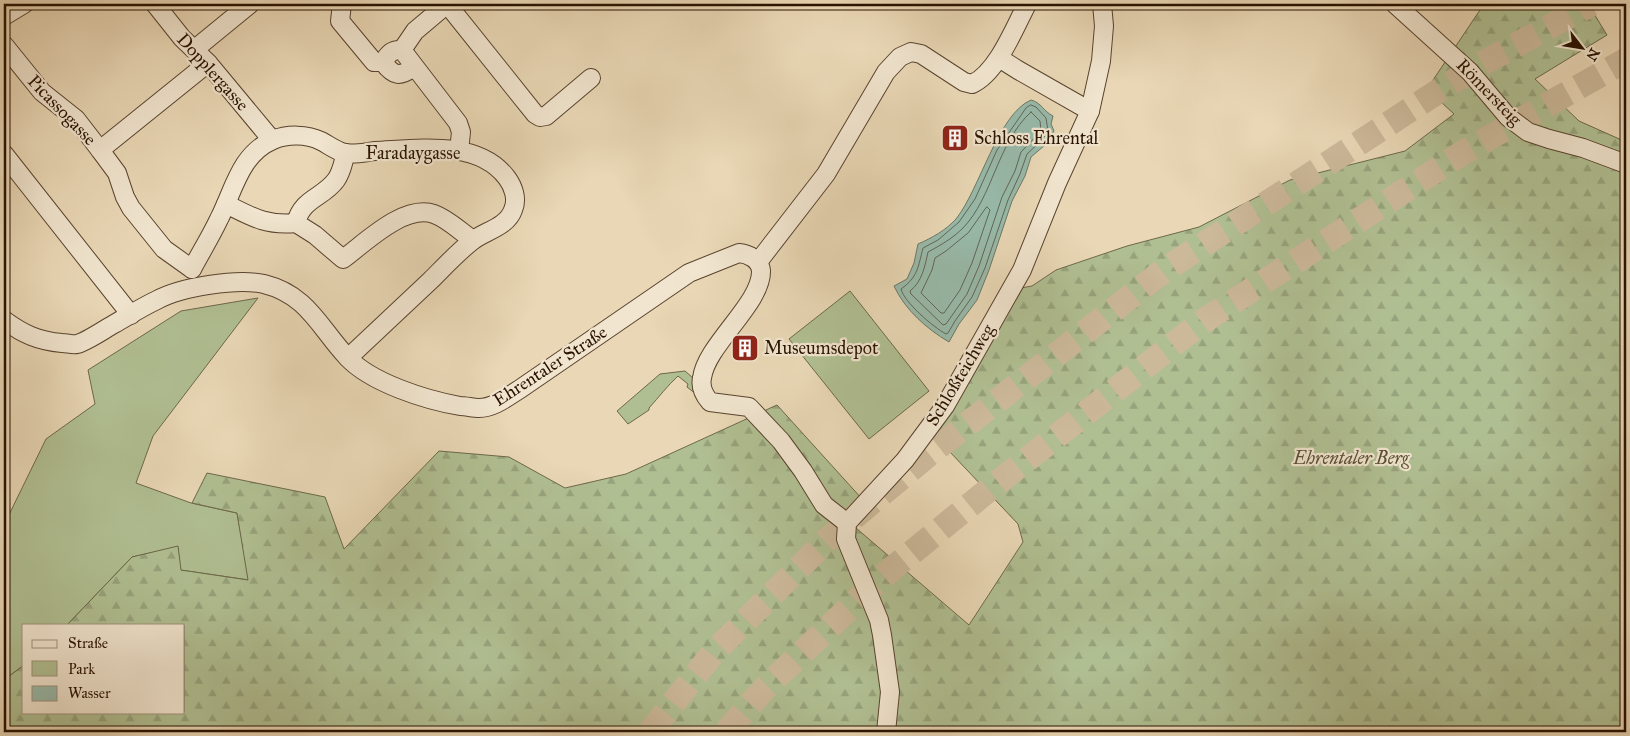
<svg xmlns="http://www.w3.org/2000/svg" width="1630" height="736" font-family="'IM FELL Great Primer',serif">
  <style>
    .green { fill: #b0bf92; stroke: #6c684a }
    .forest { fill: url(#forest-firs); stroke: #6c684a }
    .water { fill: #98baaa; stroke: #6c7766 }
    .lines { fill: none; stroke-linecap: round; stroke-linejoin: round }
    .shore { stroke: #606656; stroke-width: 1 }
    .highway-tunnel { stroke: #ccb99a; stroke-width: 25; stroke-dasharray: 25 12; stroke-linecap: butt }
    .minor-casing { stroke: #59432e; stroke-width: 20 }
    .minor { stroke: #f1e5cf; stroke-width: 18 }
    .labels { text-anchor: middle; stroke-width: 4.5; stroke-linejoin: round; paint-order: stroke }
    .street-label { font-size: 18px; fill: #291201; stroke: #f1e5cf }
    .poi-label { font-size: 18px; fill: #291201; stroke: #f1e5cf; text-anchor: start }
    .park-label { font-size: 18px; font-style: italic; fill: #584f34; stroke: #f1e5cf }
  </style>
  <defs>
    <pattern id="forest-firs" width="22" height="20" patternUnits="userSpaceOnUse" patternTransform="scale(1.25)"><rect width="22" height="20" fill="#b0bf92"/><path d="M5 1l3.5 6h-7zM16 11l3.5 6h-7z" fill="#97a37c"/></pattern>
  </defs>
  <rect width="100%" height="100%" fill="#e9d7b5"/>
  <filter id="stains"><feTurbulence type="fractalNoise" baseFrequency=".004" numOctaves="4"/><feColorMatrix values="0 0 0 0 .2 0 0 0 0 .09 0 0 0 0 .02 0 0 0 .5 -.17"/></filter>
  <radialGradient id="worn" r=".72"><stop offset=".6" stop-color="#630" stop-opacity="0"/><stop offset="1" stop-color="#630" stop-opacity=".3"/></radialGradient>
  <!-- green -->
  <g class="green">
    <polygon points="850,291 929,391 869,439 789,339"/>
    <polygon points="258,298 153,436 136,483 191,503 237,513 249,580 180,570 178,547 132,557 67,625 24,625 24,665 4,680 4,525 46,439 95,404 88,370 181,311"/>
    <path d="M 685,371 L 693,378 L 696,394 L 687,387 L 688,384 L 678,376 C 668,385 659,397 649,408 L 649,410 L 628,424 L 617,411 L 660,374 Z"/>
  </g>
  <!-- forest -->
  <polygon class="forest" points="1484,4 1588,4 1607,35 1535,79 1579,121 1626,142 1626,729 1622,732 4,732 4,680 24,665 24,712 184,712 184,625 67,625 132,557 178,546 181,570 248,580 237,513 192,503 207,473 325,497 344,549 439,451 509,457 565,488 626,474 777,405 863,500 856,528 969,625 1023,542 1018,524 933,434 1021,288 1032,286 1056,270 1127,246 1199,227 1290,180 1405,151 1454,114 1427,89"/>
  <!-- water -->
  <path class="water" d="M 1031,100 C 1042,103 1043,111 1053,116 L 1051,124 L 1054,131 L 1045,145 L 1031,157 L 1025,176 L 1012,201 L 989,270 L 977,300 L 959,324 L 949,342 C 927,329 905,310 894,286 L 907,279 L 914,263 L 918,244 C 932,238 946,230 956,219 C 980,189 998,114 1031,100 Z"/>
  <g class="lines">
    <!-- shore -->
    <g class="shore">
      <path d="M 1031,105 L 1036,107 L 1046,118 L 1048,131 L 1041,141 L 1027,154 L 1020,174 L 1008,200 L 985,268 L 972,297 L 955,321 L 948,333 L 946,334 C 933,327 904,302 901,289 C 918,277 918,267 923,248 L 938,240 L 959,222 L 975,199 L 997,150 L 1026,108 Z"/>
      <path d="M 1031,112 L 1040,121 L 1041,131 L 1021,152 L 1015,171 L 1002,197 L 979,266 L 967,294 L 946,324 L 943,325 L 911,294 L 910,291 C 922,282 925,266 928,252 C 941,245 953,238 963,228 C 993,197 997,143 1031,112 Z"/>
      <polygon points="987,207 990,210 972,263 960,290 944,313 941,313 921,293 932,270 935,258 946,251 968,233"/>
    </g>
    <!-- highway-tunnel -->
    <g class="highway-tunnel">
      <polyline points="650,732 714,652 828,539 928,455 1163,271 1474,68 1591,4"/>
      <polyline points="726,732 765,688 882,577 992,487 1202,322 1464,152 1626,60"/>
    </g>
    <!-- minor casing -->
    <g class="minor-casing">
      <g id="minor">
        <polyline points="155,4 182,38 208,63 272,140"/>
        <polyline points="342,4 340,21 374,62 383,62"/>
        <polyline points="447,4 535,114 540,117 546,116 591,78"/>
        <polyline points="1395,4 1470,72 1508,117 1528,132 1549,139 1583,148 1626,164"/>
        <polyline points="4,16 24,4"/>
        <polyline points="4,45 42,92 76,119 100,150 117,173 125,197 131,208 164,249 192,269"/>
        <polyline points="195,49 250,4"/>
        <polyline points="402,50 415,31 447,4"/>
        <polyline points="999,58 1018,70 1090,111"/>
        <path d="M 383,62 C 388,55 391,49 402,50 L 458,123 L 461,132 L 459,151"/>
        <path d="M 383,62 C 394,77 400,77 414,67"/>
        <polyline points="100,150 208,63"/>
        <path d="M 346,153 C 343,162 342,172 336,180 C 323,198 302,198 296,223 L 315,235 L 343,259 C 366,242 404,204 434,214 C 448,219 461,232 473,240"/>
        <polyline points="4,154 131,315"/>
        <path d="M 226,204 C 252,217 266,226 296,223"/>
        <path d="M 758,262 L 826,174 L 886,72 L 900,57 L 911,52 L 921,54 L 964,82 L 972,84 C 997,73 1015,27 1027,4"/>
        <path d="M 192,269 C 201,252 211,236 219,219 C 234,190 240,154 273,140 C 287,134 307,134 321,141 C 329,145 336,151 345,153 C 354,155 366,152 375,151 C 417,149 478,139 507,178 C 513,186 518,199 513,210 C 507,227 485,231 472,241 C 457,253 444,267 431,280 C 403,306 376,332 348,358"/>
        <path d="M 4,320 C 23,334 38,341 62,343 C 67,343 73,345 77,344 C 86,342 105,329 114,324 C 128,316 142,307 157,300 C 181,287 237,278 264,284 C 308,295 319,327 347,357 C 371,383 426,400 460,406 C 466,406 473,408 479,408 C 494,408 507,397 520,389 L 689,273 L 739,253 C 748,254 760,259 761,271 C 762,303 706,345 702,378 C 700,387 704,395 710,402 L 749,407 L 781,441 L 803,471 L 824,505 L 847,523"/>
        <polyline points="886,732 890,692 882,635 879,620 846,539 847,523 905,460 945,406 1022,270 1057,183 1090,111 1101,61 1104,26 1102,4"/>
      </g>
    </g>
    <!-- minor -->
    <use href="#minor" class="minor"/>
  </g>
  <!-- icons -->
  <defs>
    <g id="building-square" transform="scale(1.4375)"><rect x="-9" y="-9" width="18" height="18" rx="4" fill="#8f2418" stroke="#f1e5cf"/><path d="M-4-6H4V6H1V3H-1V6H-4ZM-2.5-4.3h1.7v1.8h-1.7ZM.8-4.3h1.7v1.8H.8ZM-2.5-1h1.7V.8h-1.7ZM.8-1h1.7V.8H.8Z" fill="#fff"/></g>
  </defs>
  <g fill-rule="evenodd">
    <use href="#building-square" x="955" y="138"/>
    <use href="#building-square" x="745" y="348"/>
  </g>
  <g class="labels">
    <!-- street labels -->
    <g class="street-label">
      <text transform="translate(213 72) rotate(48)" y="6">Dopplergasse</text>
      <text transform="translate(1489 92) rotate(46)" y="6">Römersteig</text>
      <text transform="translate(62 110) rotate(46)" y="6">Picassogasse</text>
      <text x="413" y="159">Faradaygasse</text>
      <text transform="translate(550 366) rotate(-33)" y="6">Ehrentaler Straße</text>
      <text transform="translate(960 375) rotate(-59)" y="6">Schloßteichweg</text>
    </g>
    <!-- poi labels -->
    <g class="poi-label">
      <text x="974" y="144">Schloss Ehrental</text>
      <text x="764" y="354">Museumsdepot</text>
    </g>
    <!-- park labels -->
    <g class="park-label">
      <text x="1351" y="464">Ehrentaler Berg</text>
    </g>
  </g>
  <!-- margin -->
  <rect width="1630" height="736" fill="none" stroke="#e9d7b5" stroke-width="20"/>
  <rect x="5" y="5" width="1620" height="726" fill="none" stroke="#291201" stroke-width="2.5"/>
  <rect x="10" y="10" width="1610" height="716" fill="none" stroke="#291201"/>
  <!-- legend -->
  <rect x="22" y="624" width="162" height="90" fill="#f1e5cf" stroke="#a1917d"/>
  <rect x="32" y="640" width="25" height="8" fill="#f1e5cf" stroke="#a1917d"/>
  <text x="68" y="648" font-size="15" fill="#291201">Straße</text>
  <rect x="32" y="661" width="25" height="15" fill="#b0bf92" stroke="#a1917d"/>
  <text x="68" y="674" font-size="15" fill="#291201">Park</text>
  <rect x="32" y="686" width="25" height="15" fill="#98baaa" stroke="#a1917d"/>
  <text x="68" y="698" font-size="15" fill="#291201">Wasser</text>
  <!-- north arrow -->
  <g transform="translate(1582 48) rotate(121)" stroke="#f1e5cf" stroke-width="4" paint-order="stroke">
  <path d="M0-4L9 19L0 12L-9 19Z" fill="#291201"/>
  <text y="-8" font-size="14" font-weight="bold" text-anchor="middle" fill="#291201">N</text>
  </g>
  <rect width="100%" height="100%" filter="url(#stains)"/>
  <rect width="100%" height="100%" fill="url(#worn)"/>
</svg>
